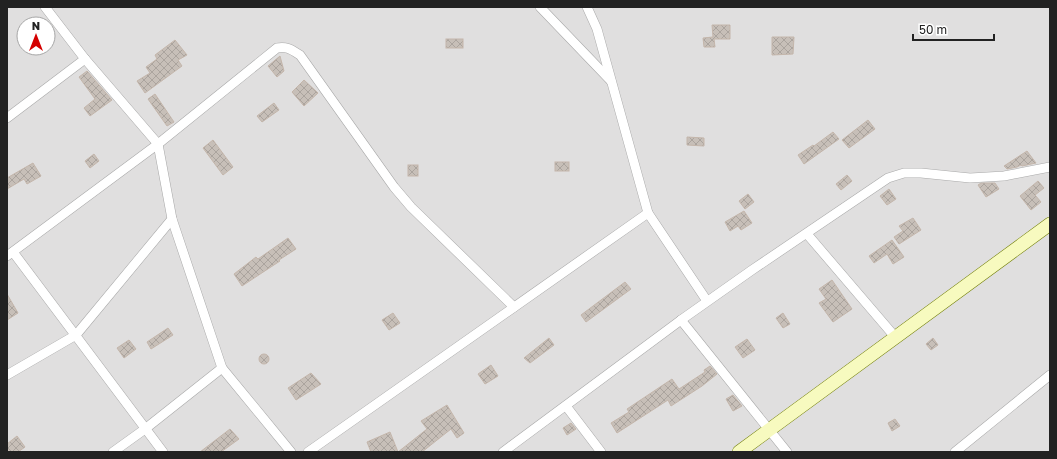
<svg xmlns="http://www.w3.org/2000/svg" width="1057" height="459" font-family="'Golos Text',sans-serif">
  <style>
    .residential { fill: #e0dfdf; fill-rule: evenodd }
    .building { fill: url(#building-cross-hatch); stroke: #c4b6ab }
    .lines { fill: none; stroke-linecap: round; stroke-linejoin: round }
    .street-casing { stroke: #a9a9a9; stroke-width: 10 }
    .secondary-casing { stroke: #707d05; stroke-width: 14 }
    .street { stroke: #fff; stroke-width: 9 }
    .secondary { stroke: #f7fabf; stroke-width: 13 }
  </style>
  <defs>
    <pattern id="building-cross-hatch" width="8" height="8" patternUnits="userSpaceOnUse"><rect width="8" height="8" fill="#c7bfb8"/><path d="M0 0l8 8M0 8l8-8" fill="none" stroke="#aba49e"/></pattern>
  </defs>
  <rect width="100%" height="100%" fill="#f2efe9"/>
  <!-- residential -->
  <path class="residential" d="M 7,7 L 1050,7 L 1050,452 L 7,452 ZM 24,24 L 48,24 L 48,48 L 24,48 Z"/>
  <!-- building -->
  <g class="building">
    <polygon points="712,25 730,25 730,39 714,39 715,47 704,47 703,38 713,37"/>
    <polygon points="772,37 794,37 793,54 772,55"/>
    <rect x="446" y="39" width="17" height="9"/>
    <polygon points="175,40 187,55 178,60 182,66 145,93 137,81 150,73 146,67 157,59 155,55"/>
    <polygon points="280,56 284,71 277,77 268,66"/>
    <polygon points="87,71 112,100 90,116 84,108 95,99 79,77"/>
    <polygon points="304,80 318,93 304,106 292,92"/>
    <polygon points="155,94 174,122 167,126 148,99"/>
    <polygon points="274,103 279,110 262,122 257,116"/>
    <polygon points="868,120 875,129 849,148 842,140"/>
    <polygon points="833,132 839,139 804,164 798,155 813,145 814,146"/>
    <polygon points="687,137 704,138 704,146 687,145"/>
    <polygon points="213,140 233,167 223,175 203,148"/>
    <polygon points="1027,151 1036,163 1022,166 1021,165 1017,167 1007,169 1004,166"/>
    <polygon points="94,154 99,161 90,168 85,161"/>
    <rect x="555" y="162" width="14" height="9"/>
    <polygon points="33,163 41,176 27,184 24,179 7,189 7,178"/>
    <rect x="408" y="165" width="10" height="11"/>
    <polygon points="847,175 852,181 841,190 836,184"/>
    <polygon points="1038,181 1044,188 1035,195 1041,202 1031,210 1020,196"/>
    <polygon points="981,183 995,183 999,189 986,197 978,185"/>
    <polygon points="889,189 896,199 887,205 880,196"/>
    <polygon points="748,194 754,202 745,209 739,201"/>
    <polygon points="744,211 752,223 741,230 738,226 730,231 725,222"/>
    <polygon points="913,218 921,230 899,244 894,237 903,231 899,226"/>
    <polygon points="288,238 296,249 279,260 280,261 242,286 234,274 256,257 258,259"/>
    <polygon points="892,240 904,257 893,264 887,254 874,263 869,256"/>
    <polygon points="832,280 852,309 833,322 819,303 826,299 819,289"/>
    <polygon points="625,282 631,289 586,322 581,315"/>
    <polygon points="7,294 18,313 7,320"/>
    <polygon points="393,313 400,323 389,330 382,320"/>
    <polygon points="783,313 790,324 783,328 776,318"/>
    <polygon points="168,328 173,335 151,349 147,342"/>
    <polygon points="549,338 554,345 530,363 524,358"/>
    <polygon points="933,338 938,345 931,350 926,344"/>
    <polygon points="747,339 755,350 743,358 735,347"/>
    <polygon points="129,340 136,349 124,358 117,348"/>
    <circle cx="264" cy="359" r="5"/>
    <polygon points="491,365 498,376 485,384 478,374"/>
    <polygon points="710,366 717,374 702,386 671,406 668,400 617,433 611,423 629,412 627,409 672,379 679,389 705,372 704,370"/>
    <polygon points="311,373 321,384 296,400 288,388"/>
    <polygon points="733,395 742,406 733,411 726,399"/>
    <polygon points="447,405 464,433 457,438 451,429 422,452 371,452 367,442 390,432 398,452 427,429 421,421"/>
    <polygon points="895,419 900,426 892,431 888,423"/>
    <polygon points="571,423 576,429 567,435 563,428"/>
    <polygon points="230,429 239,439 221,452 200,452"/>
    <polygon points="17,436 25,447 18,452 10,452 7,448 7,444"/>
  </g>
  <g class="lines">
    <!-- street casing -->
    <g class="street-casing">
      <g id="street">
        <polyline points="45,7 85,59 158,144 172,219 222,368 291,452"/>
        <polyline points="540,7 611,81"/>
        <polyline points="587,7 597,29 648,213"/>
        <polyline points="7,118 85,59"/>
        <polyline points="807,234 896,338"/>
        <polyline points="13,252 163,452"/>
        <path d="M 7,256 L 158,144 L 277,48 C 287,46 292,50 300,55 L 394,187 L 411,207 L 514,307"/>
        <polyline points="681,320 787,452"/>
        <polyline points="7,375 76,335 172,219"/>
        <polyline points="566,406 601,452"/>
        <polyline points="113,452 145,429 222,368"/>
        <polyline points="308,452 648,213 707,301"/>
        <polyline points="503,452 681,320 752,270 888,178 904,173 921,173 970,178 1004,176 1050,167"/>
        <polyline points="955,452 1050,375"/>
      </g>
    </g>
    <!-- secondary casing -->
    <g class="secondary-casing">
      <polyline id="secondary" points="739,452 1050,224"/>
    </g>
    <!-- street -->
    <use href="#street" class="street"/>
    <!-- secondary -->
    <use href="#secondary" class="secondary"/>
  </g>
  <!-- border -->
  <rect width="1057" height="459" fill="none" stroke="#222222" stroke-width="16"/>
  <!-- north arrow -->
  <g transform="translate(36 36)"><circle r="19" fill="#ffffff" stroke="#a7a7a7"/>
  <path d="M0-3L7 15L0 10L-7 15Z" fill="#d40000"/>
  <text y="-6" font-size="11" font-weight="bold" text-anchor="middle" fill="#222222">N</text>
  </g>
  <!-- scale -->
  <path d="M913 34v6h81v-6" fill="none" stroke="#222222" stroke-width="2"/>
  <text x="919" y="34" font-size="12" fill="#222222" stroke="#ffffff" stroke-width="3" paint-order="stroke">50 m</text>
</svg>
